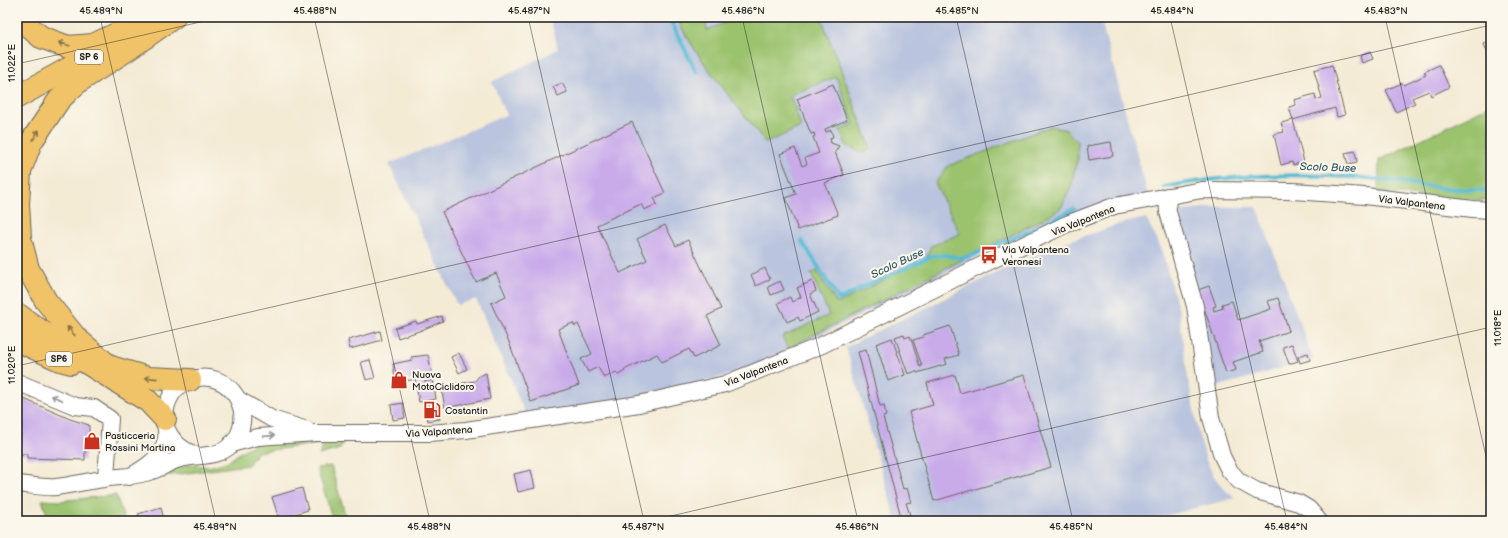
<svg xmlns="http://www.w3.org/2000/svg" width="1508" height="538" font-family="'Balsamiq Sans',sans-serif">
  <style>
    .industrial { fill: #bac4de }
    .green { fill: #9bc36e; stroke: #5c7045 }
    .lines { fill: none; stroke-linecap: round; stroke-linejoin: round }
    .stream { stroke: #55bad4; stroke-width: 4 }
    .building { fill: #c9abea }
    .minor-casing { stroke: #68645d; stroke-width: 18 }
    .highway-casing { stroke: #68645d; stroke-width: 24 }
    .minor { stroke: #fff; stroke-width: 16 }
    .highway { stroke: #f0c369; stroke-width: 22 }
    .oneway { stroke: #867042 }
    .oneway2 { stroke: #999 }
    .ticks { fill: none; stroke: #1c1c1c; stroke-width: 1; stroke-opacity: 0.45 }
    .labels { text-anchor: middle; stroke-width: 4; stroke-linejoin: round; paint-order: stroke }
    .shield { fill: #fbf7ec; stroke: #5f5e5a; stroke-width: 1 }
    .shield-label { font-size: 9px; font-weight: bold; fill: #1c1c1c }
    .street-label { font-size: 10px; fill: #1c1c1c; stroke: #fbf7ec }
    .poi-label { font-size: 10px; fill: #1c1c1c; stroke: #fbf7ec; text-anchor: start }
    .water-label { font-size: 11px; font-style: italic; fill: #335b66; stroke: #fbf7ec }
    .neatline { fill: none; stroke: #1c1c1c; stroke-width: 1.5 }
    .ticks-label { font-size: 10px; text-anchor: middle; fill: #1c1c1c }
  </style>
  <rect width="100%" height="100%" fill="#fbf7ec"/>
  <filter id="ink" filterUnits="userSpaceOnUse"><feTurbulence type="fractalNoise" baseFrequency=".025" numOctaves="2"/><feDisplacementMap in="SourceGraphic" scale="8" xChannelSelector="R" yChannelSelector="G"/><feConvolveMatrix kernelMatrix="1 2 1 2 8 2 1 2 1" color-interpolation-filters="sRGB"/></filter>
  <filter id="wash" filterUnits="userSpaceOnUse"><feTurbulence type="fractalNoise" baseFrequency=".012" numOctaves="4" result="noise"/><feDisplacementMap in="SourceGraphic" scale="16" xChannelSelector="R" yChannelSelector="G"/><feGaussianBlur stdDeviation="0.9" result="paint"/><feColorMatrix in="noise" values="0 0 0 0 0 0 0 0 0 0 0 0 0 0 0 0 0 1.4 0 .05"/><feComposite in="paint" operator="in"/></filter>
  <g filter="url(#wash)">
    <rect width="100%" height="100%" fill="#f4ebd5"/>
    <!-- industrial -->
    <g class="industrial">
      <polygon points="550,17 1100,17 1148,195 1060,220 988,252 784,353 731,374 667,393 526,415 476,299 457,305 389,164 506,115 492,82 558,49"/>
      <polygon points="1210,207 1257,207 1313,359 1209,389 1165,214"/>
      <polygon points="1146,218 1161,248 1179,311 1188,379 1199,435 1206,460 1215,478 1225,490 1235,498 1144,521 896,521 846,347 998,272 1069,241 1120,224"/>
    </g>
    <!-- green -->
    <g class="green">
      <path d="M 676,17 L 705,17 L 707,30 L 740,17 L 821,17 L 871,149 L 861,152 L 846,145 L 840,130 L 854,124 L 836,77 L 790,95 L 801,127 L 766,143 C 735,102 699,63 676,17 Z"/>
      <polygon points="1491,105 1491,200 1447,199 1378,192 1379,160"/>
      <polygon points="1051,126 1066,130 1077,141 1078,159 1075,167 1072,185 1061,208 1045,218 788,348 782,337 829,315 811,273 817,271 837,304 926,258 931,246 960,234 935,183 948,166"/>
      <polygon points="286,438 344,442 340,449 319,455 324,443 257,452 248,465 157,477 156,475 190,464 209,467 229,461 242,451 257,443"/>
      <polygon points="331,466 347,521 333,521 317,468"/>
      <polygon points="116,495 125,521 49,521 42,500 59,501"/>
    </g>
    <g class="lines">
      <!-- stream -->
      <g class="stream">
        <polyline points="669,17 696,72"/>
        <path d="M 1164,187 C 1226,175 1289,173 1352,177 C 1382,179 1412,184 1442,188 C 1459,189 1475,190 1491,191"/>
        <polyline points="802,241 839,300 863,287 932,256 944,255 960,258 970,256 1023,234 1074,209"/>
      </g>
    </g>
    <g id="blocks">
      <!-- building -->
      <g class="building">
        <polygon points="1491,41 1491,62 1484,44"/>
        <polygon points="1370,52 1373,59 1362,63 1360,56"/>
        <polygon points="1332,65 1345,115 1337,117 1335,108 1293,120 1289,107 1296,105 1294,100 1315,94 1316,100 1322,98 1314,70"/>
        <polygon points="1439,65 1449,87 1431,96 1429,91 1412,98 1415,103 1396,112 1386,90 1402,83 1404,85 1426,75 1424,72"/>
        <polygon points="562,83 567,92 558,96 553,87"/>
        <polygon points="833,84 847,120 825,129 826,132 831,130 833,137 830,138 831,143 839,146 835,152 844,175 825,183 838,215 798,230 786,198 796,194 780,154 795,148 802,166 807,164 805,158 819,153 813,137 815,136 814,133 811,134 797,99"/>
        <polygon points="1293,120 1304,162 1293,165 1292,162 1281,165 1274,134 1284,132 1281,123"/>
        <polygon points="632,122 665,193 654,198 657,204 644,210 641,204 597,225 620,273 647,260 637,239 665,225 676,246 688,240 721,309 707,316 721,345 694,358 689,349 662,362 657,354 624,370 625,371 618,375 616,372 604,378 598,367 588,372 581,359 592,354 578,324 575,326 573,323 558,329 579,385 531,402 509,342 491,303 506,296 496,273 476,282 442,212"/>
        <polygon points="1111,142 1113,156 1089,160 1087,146"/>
        <polygon points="1355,151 1357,163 1348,165 1345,153"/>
        <polygon points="765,268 770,279 756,286 751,275"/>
        <polygon points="780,281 784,290 771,295 768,287"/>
        <polygon points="812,281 816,291 810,294 818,312 800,321 798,317 787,322 778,303 790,297 792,302 801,297 797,288"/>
        <polygon points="1209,286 1216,306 1213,307 1214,311 1223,308 1222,304 1232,301 1238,320 1271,309 1268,301 1278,298 1289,331 1259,341 1263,352 1233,362 1236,370 1226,373 1198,290"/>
        <polygon points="442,316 443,321 419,331 398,338 395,328 416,321 417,324"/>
        <polygon points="950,326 959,355 945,359 947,364 917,373 916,371 908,374 895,337 904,334 905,338 910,336 920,367 922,366 913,340 924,337 923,335"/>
        <polygon points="380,331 382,340 350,349 348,340"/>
        <polygon points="892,338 905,375 888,381 876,344"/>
        <polygon points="1292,344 1298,361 1289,364 1283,347"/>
        <polygon points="866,350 880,406 884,405 886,416 883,417 903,489 907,488 911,502 906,503 910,515 901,517 858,352"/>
        <polygon points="459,353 467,369 459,373 451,357"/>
        <polygon points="1308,353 1310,360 1300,363 1298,356"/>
        <polygon points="428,355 432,375 424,377 425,382 433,380 436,399 419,402 415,379 396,383 393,364 412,360 411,357"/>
        <polygon points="370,360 375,378 366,380 361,362"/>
        <polygon points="486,373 490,399 445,408 442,391 453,389 452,385 475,381 479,376"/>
        <polygon points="955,375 960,393 1024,375 1051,467 934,501 909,412 933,405 927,383"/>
        <polygon points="17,396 70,419 89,425 89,444 85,444 85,460 27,458 27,454 17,454"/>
        <polygon points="403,403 405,418 393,420 391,405"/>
        <polygon points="437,404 440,419 428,421 425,406"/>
        <polygon points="531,470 535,488 518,492 514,474"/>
        <polygon points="302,488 308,510 279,519 272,497"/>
        <polygon points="161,507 164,521 141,521 138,514"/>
      </g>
    </g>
  </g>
  <g filter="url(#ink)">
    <use href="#blocks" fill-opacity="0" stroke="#68645d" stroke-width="1"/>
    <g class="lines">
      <!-- minor casing -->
      <g class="minor-casing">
        <g id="minor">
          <polyline points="1167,196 1168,212 1195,306 1211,418 1222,456 1229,470 1239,481 1257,491 1299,503 1309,509 1319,521"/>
          <polyline points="17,382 75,406 94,408 110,419 106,478"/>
          <polyline points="239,400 272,419 307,430"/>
          <path d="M 165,425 C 172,442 181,450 199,456"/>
          <polyline points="231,444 258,437 316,433 429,433 466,430 639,404 725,384 822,345 986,263 1067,224 1114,206 1164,197 1202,190 1293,191 1365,196 1473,209 1491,210"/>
          <path d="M 17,484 C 30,485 44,488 56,487 C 72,485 88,481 104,479 C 120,476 137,477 152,471 C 161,468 168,463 177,460 C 195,454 217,459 231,445 C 260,415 229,366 190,380 C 174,385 165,402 165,418 C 165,425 167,432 166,439 C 162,458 145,468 129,477"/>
        </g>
      </g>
      <!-- highway casing -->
      <g class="highway-casing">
        <g id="highway">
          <polyline points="17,17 41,37 68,47 93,45 152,17"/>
          <polyline points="17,97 106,48"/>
          <polyline points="17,314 79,358 148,401 165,419"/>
          <polyline points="17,340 60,360 71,363"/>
          <polyline points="104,365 148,378 190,380"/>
          <polyline points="110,367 77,339 46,301 28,269 20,238 18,204 20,171 31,142 59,100 78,82 130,48 174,17"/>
        </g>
      </g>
      <!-- minor -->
      <use href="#minor" class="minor"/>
      <!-- highway -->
      <use href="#highway" class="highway"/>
    </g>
    <!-- one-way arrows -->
    <defs><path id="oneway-shaft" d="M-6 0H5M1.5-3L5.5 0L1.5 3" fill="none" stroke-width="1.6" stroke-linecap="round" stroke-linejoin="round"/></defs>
    <g class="oneway">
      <use href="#oneway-shaft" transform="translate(64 44) rotate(-164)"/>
      <use href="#oneway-shaft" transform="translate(36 135) rotate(-59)"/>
      <use href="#oneway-shaft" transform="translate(71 331) rotate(-130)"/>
      <use href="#oneway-shaft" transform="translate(151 378) rotate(-174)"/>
    </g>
    <g class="oneway2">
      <use href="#oneway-shaft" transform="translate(57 398) rotate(-157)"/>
      <use href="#oneway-shaft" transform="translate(269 436) rotate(-4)"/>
    </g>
  </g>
  <!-- ticks -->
  <path class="ticks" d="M 100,17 L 216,521M 314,17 L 430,521M 528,17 L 644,521M 742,17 L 858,521M 956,17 L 1073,521M 1170,17 L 1287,521M 1385,17 L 1491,478M 17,64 L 222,17M 17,366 L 1491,25M 649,521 L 1491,327"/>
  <!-- icons -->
  <defs>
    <g id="bus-bare" transform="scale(1.38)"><path d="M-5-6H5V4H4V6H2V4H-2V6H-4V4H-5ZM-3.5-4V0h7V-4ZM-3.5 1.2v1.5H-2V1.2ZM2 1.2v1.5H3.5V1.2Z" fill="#c8321e" stroke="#fbf7ec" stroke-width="2.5" paint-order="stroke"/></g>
    <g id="shop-bare" transform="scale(1.38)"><path d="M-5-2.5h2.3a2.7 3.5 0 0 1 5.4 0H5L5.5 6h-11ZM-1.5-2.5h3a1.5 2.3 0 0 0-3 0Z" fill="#c8321e" stroke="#fbf7ec" stroke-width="2.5" paint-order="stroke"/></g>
    <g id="fuel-bare" transform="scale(1.38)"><path d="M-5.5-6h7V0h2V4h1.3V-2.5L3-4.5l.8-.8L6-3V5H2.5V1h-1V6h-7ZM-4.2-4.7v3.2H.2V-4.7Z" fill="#c8321e" stroke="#fbf7ec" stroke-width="2.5" paint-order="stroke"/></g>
  </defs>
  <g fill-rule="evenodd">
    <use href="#bus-bare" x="989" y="255"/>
    <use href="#shop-bare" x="399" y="380"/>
    <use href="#fuel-bare" x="432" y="410"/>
    <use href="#shop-bare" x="92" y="441"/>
  </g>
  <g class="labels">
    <!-- shield labels -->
    <g class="shield">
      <rect x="75" y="50" width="28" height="14" rx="3"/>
      <rect x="46" y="352" width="26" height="14" rx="3"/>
    </g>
    <g class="shield-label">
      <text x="89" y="60">SP 6</text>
      <text x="59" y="362">SP6</text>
    </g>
    <!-- street labels -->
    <g class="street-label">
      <text transform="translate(1412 202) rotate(7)" y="4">Via Valpantena</text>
      <text transform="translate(1083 220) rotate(-22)" y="4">Via Valpantena</text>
      <text transform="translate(756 371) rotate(-21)" y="4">Via Valpantena</text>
      <text transform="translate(439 431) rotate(-4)" y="4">Via Valpantena</text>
    </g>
    <!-- poi labels -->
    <g class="poi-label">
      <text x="1002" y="253">Via Valpantena<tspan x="1002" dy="12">Veronesi</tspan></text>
      <text x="412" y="378">Nuova<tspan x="412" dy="12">MotoCiclidoro</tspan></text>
      <text x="445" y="414">Costantin</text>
      <text x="105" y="439">Pasticceria<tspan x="105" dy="12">Rossini Martina</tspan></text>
    </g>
    <!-- water labels -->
    <g class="water-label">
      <text transform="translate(1328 167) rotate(2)" y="4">Scolo Buse</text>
      <text transform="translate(897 263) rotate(-25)" y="4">Scolo Buse</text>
    </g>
  </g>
  <!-- margin -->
  <rect width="1508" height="538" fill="none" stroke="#fbf7ec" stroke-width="44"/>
  <rect x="22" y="22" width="1464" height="494" class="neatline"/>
  <g class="ticks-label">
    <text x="101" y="14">45.489°N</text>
    <text x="315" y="14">45.488°N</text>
    <text x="529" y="14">45.487°N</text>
    <text x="743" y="14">45.486°N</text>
    <text x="957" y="14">45.485°N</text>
    <text x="1172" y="14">45.484°N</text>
    <text x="1386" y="14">45.483°N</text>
    <text transform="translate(11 63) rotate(-90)" y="4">11.022°E</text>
    <text transform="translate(1497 328) rotate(-90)" y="4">11.018°E</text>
    <text transform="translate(11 365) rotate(-90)" y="4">11.020°E</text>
    <text x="215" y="530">45.489°N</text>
    <text x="429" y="530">45.488°N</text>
    <text x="643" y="530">45.487°N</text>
    <text x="857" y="530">45.486°N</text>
    <text x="1071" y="530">45.485°N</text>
    <text x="1286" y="530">45.484°N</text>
  </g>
</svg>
